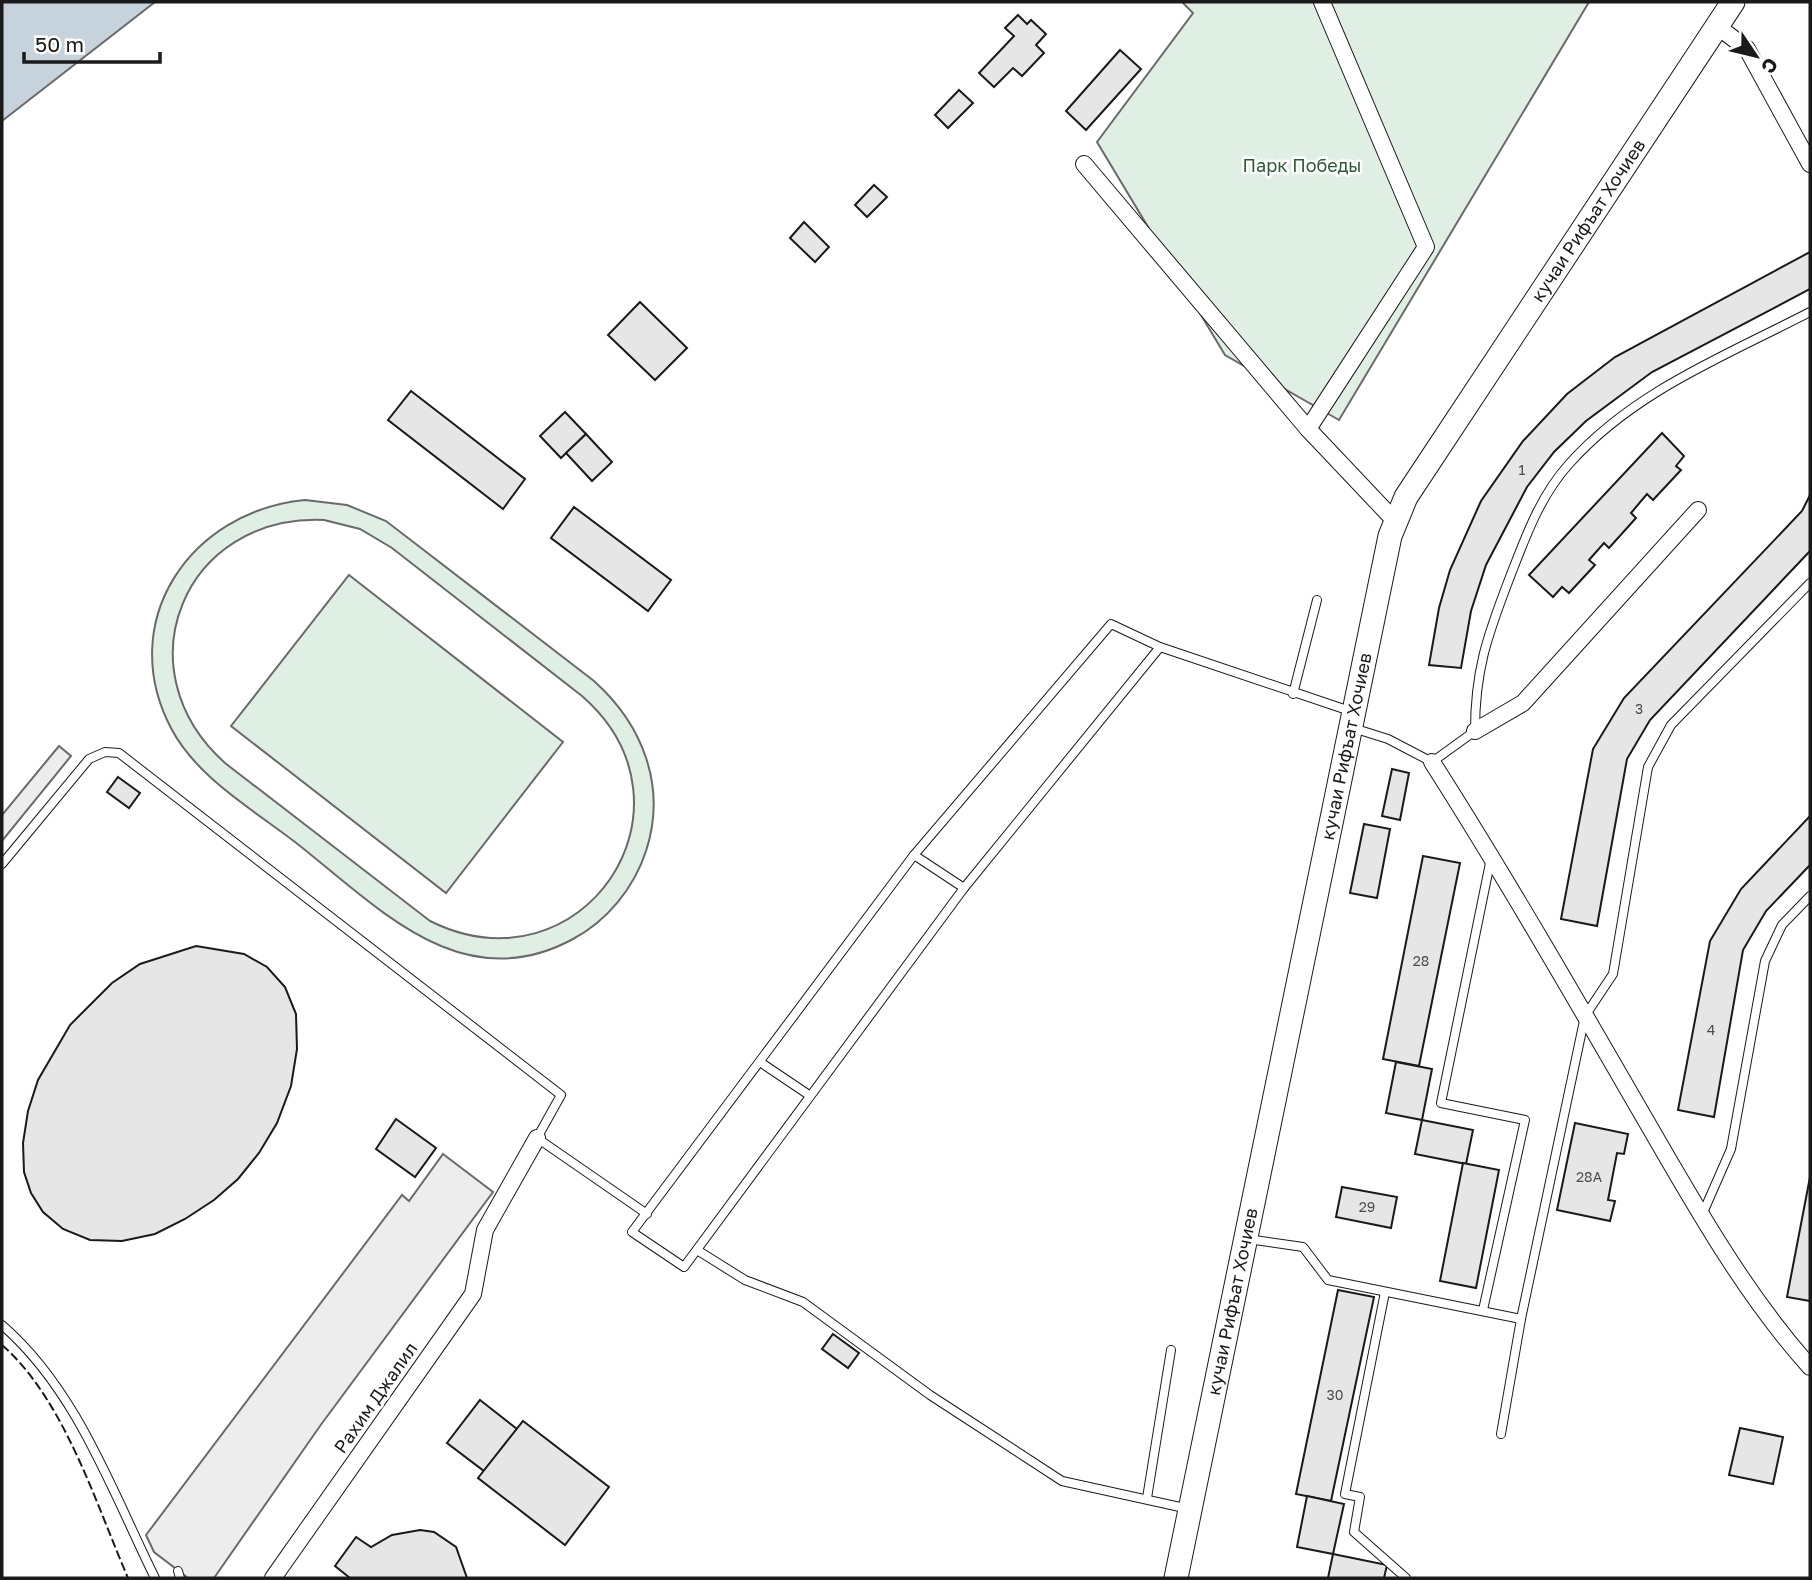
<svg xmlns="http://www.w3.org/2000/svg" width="1812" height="1580" font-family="'Golos Text',sans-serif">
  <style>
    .green { fill: #e0efe3; stroke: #6a6a6a; stroke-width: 2; fill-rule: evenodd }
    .parking { fill: #ededed; stroke: #6a6a6a; stroke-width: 2 }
    .water { fill: #c6d2dc; stroke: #6a6a6a; stroke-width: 2 }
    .building { fill: #e6e6e6; stroke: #1a1a1a; stroke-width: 2 }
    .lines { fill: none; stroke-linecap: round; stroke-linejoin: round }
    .service-casing { stroke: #1a1a1a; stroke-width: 10 }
    .minor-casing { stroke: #1a1a1a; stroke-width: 18 }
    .secondary-casing { stroke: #1a1a1a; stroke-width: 25 }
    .service { stroke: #fff; stroke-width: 8 }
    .minor { stroke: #fff; stroke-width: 16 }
    .secondary { stroke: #fff; stroke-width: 23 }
    .fence { stroke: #1a1a1a; stroke-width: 2; stroke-dasharray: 9 3.5; stroke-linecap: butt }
    .labels { text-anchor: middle; stroke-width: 5; stroke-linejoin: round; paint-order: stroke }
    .number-label { font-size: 14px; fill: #4d4d4d }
    .park-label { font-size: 18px; fill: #2b5a34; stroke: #fff }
    .street-label { font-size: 18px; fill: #1a1a1a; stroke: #fff }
  </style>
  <rect width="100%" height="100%" fill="#fff"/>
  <!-- green -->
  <g class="green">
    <polygon points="1182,2 1589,2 1339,420 1225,355 1097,142 1193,13"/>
    <path d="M 305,500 L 347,505 L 386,521 L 594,681 C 643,725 667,787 646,851 C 634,888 607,921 573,939 C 461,1000 377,906 295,842 C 252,809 198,778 172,730 C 114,622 190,511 305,500 ZM 324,520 L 360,529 L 392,548 L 582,696 C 709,807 582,996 430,921 L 225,763 C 120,669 184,514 324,520 Z"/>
    <polygon points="349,575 563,742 446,893 231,726"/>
  </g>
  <!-- parking -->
  <g class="parking">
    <polygon points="59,746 71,756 2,841 2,815"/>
    <polygon points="443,1154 493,1192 320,1426 214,1578 188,1578 154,1552 146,1535 402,1195 409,1201"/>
  </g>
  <!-- water -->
  <polygon class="water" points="2,2 155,2 2,121"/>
  <!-- building -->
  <g class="building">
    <polygon points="1018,15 1027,24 1031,20 1046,34 1036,45 1044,53 1022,76 1013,68 994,87 979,73 1014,36 1005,28"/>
    <polygon points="1120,50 1141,69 1086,130 1066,111"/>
    <polygon points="959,90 973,103 948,128 935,115"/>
    <polygon points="874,185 887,197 867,217 855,205"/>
    <polygon points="804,222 829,247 815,262 790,238"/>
    <polygon points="1810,252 1810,289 1652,372 1586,421 1554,452 1527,487 1486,565 1471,611 1461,668 1429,665 1439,608 1450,570 1481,501 1523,441 1567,394 1615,357"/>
    <polygon points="640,302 687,348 655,380 608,335"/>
    <polygon points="411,391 525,479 503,509 388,420"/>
    <polygon points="565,412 586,434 561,458 540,436"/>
    <polygon points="1662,433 1684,456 1676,466 1681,470 1653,500 1647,494 1631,513 1636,518 1609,548 1604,543 1589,560 1595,565 1569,593 1562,587 1553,597 1529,575"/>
    <polygon points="586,434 612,462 592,481 566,453"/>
    <polygon points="1810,495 1810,551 1650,720 1627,759 1597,926 1561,919 1593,749 1624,698 1802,511"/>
    <polygon points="574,507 671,580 648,611 551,538"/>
    <polygon points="1392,769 1409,773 1400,820 1382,816"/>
    <polygon points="118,777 140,793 129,808 107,792"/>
    <polygon points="1810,816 1810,865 1766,911 1743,950 1714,1117 1678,1110 1710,941 1741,889"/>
    <polygon points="1364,824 1390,829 1377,898 1350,893"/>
    <polygon points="1423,856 1460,863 1419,1066 1383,1059"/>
    <polygon points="196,946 244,954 267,967 285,987 296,1014 297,1049 291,1086 277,1123 259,1153 238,1179 214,1200 185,1219 155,1234 122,1241 90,1240 63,1229 43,1212 31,1193 24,1172 23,1143 28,1111 38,1080 70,1025 112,983 140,964"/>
    <polygon points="1396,1062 1432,1069 1422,1120 1386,1113"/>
    <polygon points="396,1119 436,1148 415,1177 376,1149"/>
    <polygon points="1422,1120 1473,1130 1466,1164 1415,1154"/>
    <polygon points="1575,1123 1628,1134 1624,1154 1617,1153 1608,1200 1615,1201 1610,1221 1557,1210"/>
    <polygon points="1463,1163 1499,1170 1476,1288 1440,1281"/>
    <polygon points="1810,1177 1810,1301 1787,1297"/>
    <polygon points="1342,1187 1397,1197 1391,1228 1336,1217"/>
    <polygon points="1338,1290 1374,1297 1331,1501 1296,1494"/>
    <polygon points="833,1334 859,1353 848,1368 822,1349"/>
    <polygon points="480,1400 517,1429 484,1471 447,1443"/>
    <polygon points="523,1421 609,1487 565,1545 478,1478"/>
    <polygon points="1740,1428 1783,1437 1773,1484 1729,1475"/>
    <polygon points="1307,1496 1344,1504 1333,1554 1297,1547"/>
    <polygon points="420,1530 434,1532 456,1547 467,1578 350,1578 335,1566 356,1537 371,1547 392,1535"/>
    <polygon points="1333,1554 1387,1565 1384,1578 1328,1578"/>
  </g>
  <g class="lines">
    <!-- service casing -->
    <g class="service-casing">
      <g id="service">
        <polyline points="1160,647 1111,624 914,855 632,1232 684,1267 964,888 1160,647 1353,712"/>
        <polyline points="1293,694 1317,600"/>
        <path d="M 1353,728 L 1388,739 L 1432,762 L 1475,731 C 1475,671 1487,637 1508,582 C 1524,541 1539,497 1569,464 C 1634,391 1725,356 1810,312"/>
        <polyline points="914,855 964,888"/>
        <polyline points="2,864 89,759 105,752 119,753 561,1095 537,1138 647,1214"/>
        <polyline points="760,1062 809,1095"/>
        <polyline points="1702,1215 1731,1149 1765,961 1782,925 1810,896"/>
        <polyline points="1248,1239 1303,1247 1328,1280 1521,1319 1501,1434"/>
        <polyline points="697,1250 745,1280 803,1302 930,1395 1062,1481 1189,1509"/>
        <polyline points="1385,1292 1345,1494 1360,1497 1354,1532 1406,1578"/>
        <polyline points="1483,1310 1525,1120 1441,1103 1491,858"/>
        <polyline points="1521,1319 1585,1016 1613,974 1648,767 1671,725 1810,583"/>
        <path d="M 2,1325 C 77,1390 112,1491 155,1578"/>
        <polyline points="1147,1498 1171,1350"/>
        <polyline points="178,1571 180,1578"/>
      </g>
    </g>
    <!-- minor casing -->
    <g class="minor-casing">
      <g id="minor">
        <polyline points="1322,2 1426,247 1308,429 1396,522"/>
        <polyline points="1717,26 1747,49 1810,164"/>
        <polyline points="1084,164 1308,429"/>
        <polyline points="1475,731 1523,703 1698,510"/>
        <path d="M 1432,762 C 1504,875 1571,991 1638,1107 C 1690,1196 1741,1290 1810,1367"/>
        <polyline points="273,1578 473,1294 485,1230 537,1138"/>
      </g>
    </g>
    <!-- secondary casing -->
    <g class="secondary-casing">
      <g id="secondary">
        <path id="s1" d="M 1176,1578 L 1390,536 L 1406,497 L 1733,2"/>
      </g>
    </g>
    <!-- service -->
    <use href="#service" class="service"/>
    <!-- minor -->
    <use href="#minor" class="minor"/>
    <!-- secondary -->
    <use href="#secondary" class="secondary"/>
    <!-- fence -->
    <path class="fence" d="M 2,1345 C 64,1399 96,1504 128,1578"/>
  </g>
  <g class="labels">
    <!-- number labels -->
    <g class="number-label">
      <text x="1522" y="475">1</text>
      <text x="1639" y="714">3</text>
      <text x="1421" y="966">28</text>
      <text x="1711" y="1035">4</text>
      <text x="1589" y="1182">28А</text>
      <text x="1367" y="1212">29</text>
      <text x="1335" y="1400">30</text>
    </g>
    <!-- park labels -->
    <g class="park-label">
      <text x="1302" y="172">Парк Победы</text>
    </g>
    <!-- street labels -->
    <g class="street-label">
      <text dy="6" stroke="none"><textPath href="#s1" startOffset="1437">кучаи Рифъат Хочиев</textPath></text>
      <text dy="6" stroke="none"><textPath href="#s1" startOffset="849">кучаи Рифъат Хочиев</textPath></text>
      <text dy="6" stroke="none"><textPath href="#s1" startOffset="282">кучаи Рифъат Хочиев</textPath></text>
      <text transform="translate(376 1398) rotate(-55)" y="6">Рахим Джалил</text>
    </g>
  </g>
  <!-- border -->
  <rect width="1812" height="1580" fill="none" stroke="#1a1a1a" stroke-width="7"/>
  <!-- north arrow -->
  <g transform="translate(1756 56) rotate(125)" stroke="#ffffff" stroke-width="5" paint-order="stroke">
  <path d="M0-5L12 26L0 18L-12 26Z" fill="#1a1a1a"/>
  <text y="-10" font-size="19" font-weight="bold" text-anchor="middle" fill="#1a1a1a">С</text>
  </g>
  <!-- scale -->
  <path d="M24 52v10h136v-10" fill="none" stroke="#1a1a1a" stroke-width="3.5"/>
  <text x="35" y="52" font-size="21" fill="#1a1a1a" stroke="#ffffff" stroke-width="5" paint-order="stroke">50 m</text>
</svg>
